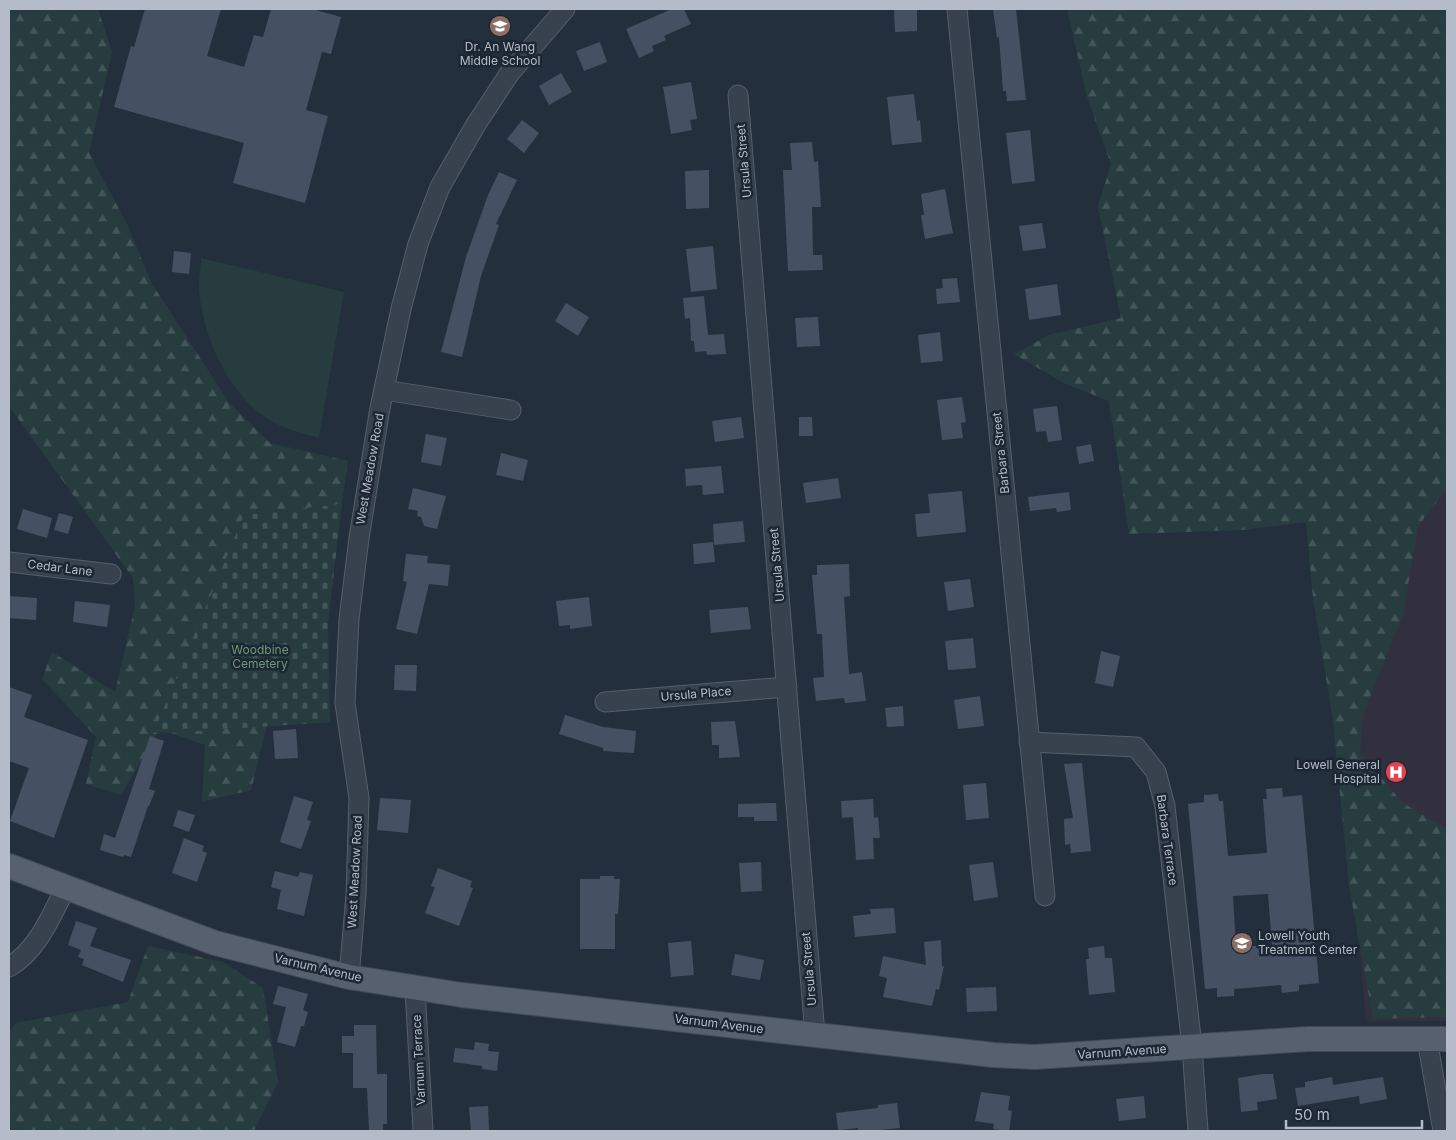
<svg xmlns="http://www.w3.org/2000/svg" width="1456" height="1140" font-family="Inter,sans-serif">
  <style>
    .medical { fill: #32303f }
    .forest { fill: url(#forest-firs) }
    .cemetery { fill: url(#cemetery-stones) }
    .pitch { fill: #263c3f }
    .building { fill: #455162; fill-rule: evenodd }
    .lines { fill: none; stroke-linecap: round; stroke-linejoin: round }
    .minor-casing { stroke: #565f6c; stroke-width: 21 }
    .major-casing { stroke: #414a57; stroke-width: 26 }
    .minor { stroke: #38414e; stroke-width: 19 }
    .major { stroke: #56606e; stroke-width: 24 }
    .labels { text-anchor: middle; stroke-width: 5; stroke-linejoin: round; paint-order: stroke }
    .poi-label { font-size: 12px; fill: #b4bcc9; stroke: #1d2633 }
    .street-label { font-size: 12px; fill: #b4bcc9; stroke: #1d2633 }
    .park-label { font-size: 12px; fill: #6b9a76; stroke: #1d2633 }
  </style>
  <defs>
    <pattern id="forest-firs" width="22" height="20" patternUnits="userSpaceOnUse" patternTransform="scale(1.25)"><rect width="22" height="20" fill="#263c3f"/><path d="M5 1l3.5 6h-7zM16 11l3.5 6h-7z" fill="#435659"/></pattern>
    <pattern id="cemetery-stones" width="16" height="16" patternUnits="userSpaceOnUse" patternTransform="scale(1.25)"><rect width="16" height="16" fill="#263c3f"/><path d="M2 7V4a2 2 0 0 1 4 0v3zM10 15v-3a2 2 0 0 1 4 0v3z" fill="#435659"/></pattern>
  </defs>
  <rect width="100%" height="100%" fill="#242f3e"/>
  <!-- medical -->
  <polygon class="medical" points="1447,26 1447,1021 1366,1022 1322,523"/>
  <!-- forest -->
  <g class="forest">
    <polygon points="9,9 98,9 112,52 89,153 128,226 152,284 230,404 270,443 348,461 342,504 244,515 202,729 267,725 251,790 202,802 205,745 160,729 121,795 86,784 96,737 42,679 52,652 115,692 135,606 133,578 9,406"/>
    <polygon points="1067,9 1447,9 1447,489 1418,526 1403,615 1363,714 1360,753 1403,803 1445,828 1447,827 1447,1017 1373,1019 1349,886 1333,721 1313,598 1306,522 1242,530 1129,534 1109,401 1064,383 1014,354 1049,335 1121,318 1098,206 1111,164 1087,97"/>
    <polygon points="148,946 223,962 263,988 278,1082 254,1131 9,1131 9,1032 16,1023 128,1002"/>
  </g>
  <!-- cemetery -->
  <polygon class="cemetery" points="342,504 328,623 330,722 153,734 244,515"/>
  <!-- pitch -->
  <path class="pitch" d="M 201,258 L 344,292 L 319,438 C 306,434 291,431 279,425 C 232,403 204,341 199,292 C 198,281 201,269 201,258 Z"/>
  <!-- building -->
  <g class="building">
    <polygon points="145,9 221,9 207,56 244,67 254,35 263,37 271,9 312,9 341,17 331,54 322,52 306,110 328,116 305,203 233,183 244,143 114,107 131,46 134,47"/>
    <polygon points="672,9 684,9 691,24 664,36 666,40 652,46 654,51 639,58 626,29"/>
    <polygon points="894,9 917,9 917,31 895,32"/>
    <polygon points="993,9 1016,9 1026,100 1007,101 1006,91 1003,91 999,37 997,38"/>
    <polygon points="600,42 607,62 584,71 576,51"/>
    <polygon points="561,73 572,92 549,105 539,86"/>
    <polygon points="691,82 697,119 690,120 692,130 671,134 663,87"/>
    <polygon points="914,94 917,121 920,120 922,142 892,145 887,97"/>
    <polygon points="522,120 539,133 524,153 507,139"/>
    <polygon points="1030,130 1035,181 1012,184 1006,133"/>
    <polygon points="812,142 814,162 818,161 821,207 812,207 813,255 822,255 823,270 788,271 783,170 792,170 790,143"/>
    <polygon points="709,170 709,208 686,209 685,171"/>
    <polygon points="499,172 517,180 496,224 499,225 481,276 462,357 441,352 466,257 488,195"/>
    <polygon points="945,189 953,233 925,239 921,215 924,215 921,194"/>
    <polygon points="1042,223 1046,248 1023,251 1019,226"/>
    <polygon points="713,246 717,289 691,292 686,249"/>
    <polygon points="174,251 191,253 189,274 172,272"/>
    <polygon points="957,278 960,302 937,304 936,289 943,288 942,279"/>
    <polygon points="1057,284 1061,315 1029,320 1025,289"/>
    <polygon points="704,296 708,335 724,334 726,354 707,355 706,351 695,352 694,341 691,341 690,318 685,319 683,298"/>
    <polygon points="566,303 589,317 578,336 555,321"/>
    <polygon points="818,317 820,346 797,347 795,318"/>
    <polygon points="940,332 943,361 921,363 918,335"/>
    <polygon points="962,397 966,422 961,423 963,438 942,440 937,400"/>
    <polygon points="1057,406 1062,440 1048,442 1046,431 1036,432 1033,409"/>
    <polygon points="741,417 744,438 715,442 712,421"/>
    <polygon points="799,417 812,417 813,436 799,436"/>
    <polygon points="426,434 447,438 441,466 421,462"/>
    <polygon points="1091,444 1094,461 1079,464 1076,447"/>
    <polygon points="501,453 528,460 523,481 496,475"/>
    <polygon points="721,466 724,493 703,495 702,485 686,486 685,469"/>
    <polygon points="838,478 841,498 806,503 803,483"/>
    <polygon points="413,488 446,496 437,529 424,526 421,517 417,516 418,511 408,509"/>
    <polygon points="962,491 966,532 917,537 915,514 930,513 928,494"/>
    <polygon points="1069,492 1071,510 1057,512 1056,508 1030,511 1028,497"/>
    <polygon points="23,509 52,518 47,538 17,529"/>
    <polygon points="59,513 73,517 68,534 54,530"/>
    <polygon points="743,521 745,542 714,545 713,524"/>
    <polygon points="713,542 715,562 694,564 693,544"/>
    <polygon points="406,554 428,556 427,563 450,565 448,586 429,584 417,634 396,629 407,582 403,581"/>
    <polygon points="849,564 850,596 844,597 849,674 862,672 866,701 845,703 844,698 816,701 813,678 824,677 822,634 817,634 812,575 817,575 817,565"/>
    <polygon points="970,579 974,607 948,611 944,582"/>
    <polygon points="9,596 37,598 36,620 9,618"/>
    <polygon points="589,597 592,626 570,629 570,625 559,626 556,601"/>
    <polygon points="75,601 110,605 107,627 73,622"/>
    <polygon points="748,607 751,629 711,633 709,610"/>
    <polygon points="973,638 976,668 948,670 945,641"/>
    <polygon points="1101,651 1120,656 1113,687 1095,683"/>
    <polygon points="395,665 417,665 416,691 394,690"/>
    <polygon points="9,687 32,695 24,717 88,740 54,838 10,821 29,768 9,761"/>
    <polygon points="980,696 984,726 958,729 954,700"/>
    <polygon points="903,706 904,726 887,727 885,708"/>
    <polygon points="565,715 603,727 636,731 634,753 603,751 603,748 559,734"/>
    <polygon points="735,721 740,757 719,758 719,745 712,745 711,722"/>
    <polygon points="296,729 298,758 275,759 273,731"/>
    <polygon points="150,736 164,741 149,789 155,791 149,806 148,806 131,857 124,855 123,857 100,850 104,834 115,838"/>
    <polygon points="1082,763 1091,851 1071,853 1070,844 1065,845 1064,819 1073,818 1064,764"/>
    <polygon points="986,783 989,818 966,820 963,785"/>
    <path d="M 1282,788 L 1283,797 L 1302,795 L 1319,983 L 1299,985 L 1299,991 L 1282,993 L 1281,985 L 1234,989 L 1234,996 L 1217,997 L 1217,988 L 1205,989 L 1188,804 L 1204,802 L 1204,795 L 1218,794 L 1219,801 L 1223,801 L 1228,856 L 1267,853 L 1263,799 L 1267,799 L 1266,789 ZM 1268,894 L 1272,945 L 1236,947 L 1233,896 Z"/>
    <polygon points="294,796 313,802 307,820 311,821 301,849 280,842"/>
    <polygon points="380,798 411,800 408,833 377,830"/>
    <polygon points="873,799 874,818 878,817 880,838 873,838 874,859 856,860 853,817 842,818 841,801"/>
    <polygon points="776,803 777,821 754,821 754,817 738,817 738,804"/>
    <polygon points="178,810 195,815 189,832 173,826"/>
    <polygon points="184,838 204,846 202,851 207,853 197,882 172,873"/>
    <polygon points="761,862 762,891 741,892 739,863"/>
    <polygon points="993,862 998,897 974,901 969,865"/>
    <polygon points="438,868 472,881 470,887 473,888 459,926 425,913 435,887 431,886"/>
    <polygon points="275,871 298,877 300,872 313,875 304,916 277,909 281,890 271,887"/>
    <polygon points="600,876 614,876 614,879 620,879 618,914 615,914 615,949 580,949 580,879 600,879"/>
    <polygon points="894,908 896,933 855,937 853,916 871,914 870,909"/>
    <polygon points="76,921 97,928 90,946 131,960 123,982 82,965 84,959 78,957 81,950 68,945"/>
    <polygon points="941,940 942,966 944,966 939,990 936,989 932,1006 883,997 887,978 879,976 883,956 926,965 924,942"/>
    <polygon points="691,941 694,975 671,977 668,943"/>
    <polygon points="1104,946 1105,958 1112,958 1115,992 1089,995 1086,959 1089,959 1088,948"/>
    <polygon points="735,954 764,960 760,980 731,975"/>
    <polygon points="278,986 308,994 303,1010 308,1012 304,1026 301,1026 295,1047 277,1042 286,1007 273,1004"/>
    <polygon points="996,987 997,1011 967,1012 966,988"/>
    <polygon points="354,1025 376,1025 377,1074 387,1074 387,1124 383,1124 383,1131 369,1131 367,1088 353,1088 353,1053 342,1053 342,1036 354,1036"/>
    <polygon points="475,1042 489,1044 488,1051 499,1052 497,1071 482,1069 482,1066 453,1062 455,1048 474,1050"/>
    <polygon points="1263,1074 1273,1074 1277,1099 1257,1102 1258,1110 1241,1112 1238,1078"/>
    <polygon points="1332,1077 1333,1085 1383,1077 1387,1099 1360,1104 1359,1096 1298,1106 1295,1088 1305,1087 1305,1082"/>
    <polygon points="981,1092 1010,1096 1008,1110 1012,1111 1009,1131 993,1129 994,1124 975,1121"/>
    <polygon points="1144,1096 1146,1118 1119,1121 1116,1099"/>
    <polygon points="897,1103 900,1128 869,1131 858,1131 858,1128 838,1130 836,1113 878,1108 878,1105"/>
    <polygon points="488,1106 489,1131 471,1131 469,1107"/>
  </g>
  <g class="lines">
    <!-- minor casing -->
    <g class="minor-casing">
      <g id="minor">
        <polyline points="957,9 1045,896"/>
        <polyline points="738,95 815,1035"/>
        <polyline points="384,390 511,410"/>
        <polyline points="9,562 111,574"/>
        <polyline points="605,702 787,687"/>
        <polyline points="1029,742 1136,747 1156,772 1165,806 1192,1047 1198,1131"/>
        <path d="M 9,967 C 38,950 51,916 66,887"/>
        <polyline points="349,977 356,894 359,798 345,703 349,619 359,538 380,408 401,309 418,244 440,187 475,126 509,74 565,9"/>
        <polyline points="415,989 423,1131"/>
        <polyline points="1427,1039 1443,1131"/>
      </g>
    </g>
    <!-- major casing -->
    <g class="major-casing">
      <polyline id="major" points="9,866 215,943 349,977 462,995 994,1055 1035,1057 1308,1039 1447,1039"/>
    </g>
    <!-- minor -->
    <use href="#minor" class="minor"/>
    <!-- major -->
    <use href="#major" class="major"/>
  </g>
  <!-- icons -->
  <defs>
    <g id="school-disc" transform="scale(1.125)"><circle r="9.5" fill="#8d6e63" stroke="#1d2633"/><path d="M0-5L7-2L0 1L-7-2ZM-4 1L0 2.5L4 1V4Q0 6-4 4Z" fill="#fff"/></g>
    <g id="hospital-disc" transform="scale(1.125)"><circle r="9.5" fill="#e0444e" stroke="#1d2633"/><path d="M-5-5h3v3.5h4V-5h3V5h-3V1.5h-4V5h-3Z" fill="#fff"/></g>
  </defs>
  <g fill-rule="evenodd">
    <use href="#school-disc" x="500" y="26"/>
    <use href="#hospital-disc" x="1396" y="772"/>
    <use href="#school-disc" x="1242" y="943"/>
  </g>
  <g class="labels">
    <!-- poi labels -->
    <g class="poi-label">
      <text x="500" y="51">Dr. An Wang<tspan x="500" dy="14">Middle School</tspan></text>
      <text x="1380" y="769" text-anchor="end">Lowell General<tspan x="1380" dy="14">Hospital</tspan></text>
      <text x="1258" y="940" text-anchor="start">Lowell Youth<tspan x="1258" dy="14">Treatment Center</tspan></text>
    </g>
    <!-- street labels -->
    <g class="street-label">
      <text transform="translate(744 161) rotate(-95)" y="4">Ursula Street</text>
      <text transform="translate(1001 453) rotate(-96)" y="4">Barbara Street</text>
      <text transform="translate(370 469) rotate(-80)" y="4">West Meadow Road</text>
      <text transform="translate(777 565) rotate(-95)" y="4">Ursula Street</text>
      <text transform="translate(60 568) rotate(7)" y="4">Cedar Lane</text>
      <text transform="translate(696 694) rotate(-5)" y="4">Ursula Place</text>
      <text transform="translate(1167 840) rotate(82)" y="4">Barbara Terrace</text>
      <text transform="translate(355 872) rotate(-87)" y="4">West Meadow Road</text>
      <text transform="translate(318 968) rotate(13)" y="4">Varnum Avenue</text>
      <text transform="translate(809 969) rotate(-95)" y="4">Ursula Street</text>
      <text transform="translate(719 1024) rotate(7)" y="4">Varnum Avenue</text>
      <text transform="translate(1122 1052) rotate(-4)" y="4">Varnum Avenue</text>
      <text transform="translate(419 1060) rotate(-93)" y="4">Varnum Terrace</text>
    </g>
    <!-- park labels -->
    <g class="park-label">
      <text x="260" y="654">Woodbine<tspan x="260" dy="14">Cemetery</tspan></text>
    </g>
  </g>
  <!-- border -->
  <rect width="1456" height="1140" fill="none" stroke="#b4bcc9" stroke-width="20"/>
  <!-- scale -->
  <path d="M1286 1120v8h136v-8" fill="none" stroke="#b4bcc9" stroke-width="2.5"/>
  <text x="1294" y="1120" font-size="15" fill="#b4bcc9" stroke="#1d2633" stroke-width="4" paint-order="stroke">50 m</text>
</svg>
